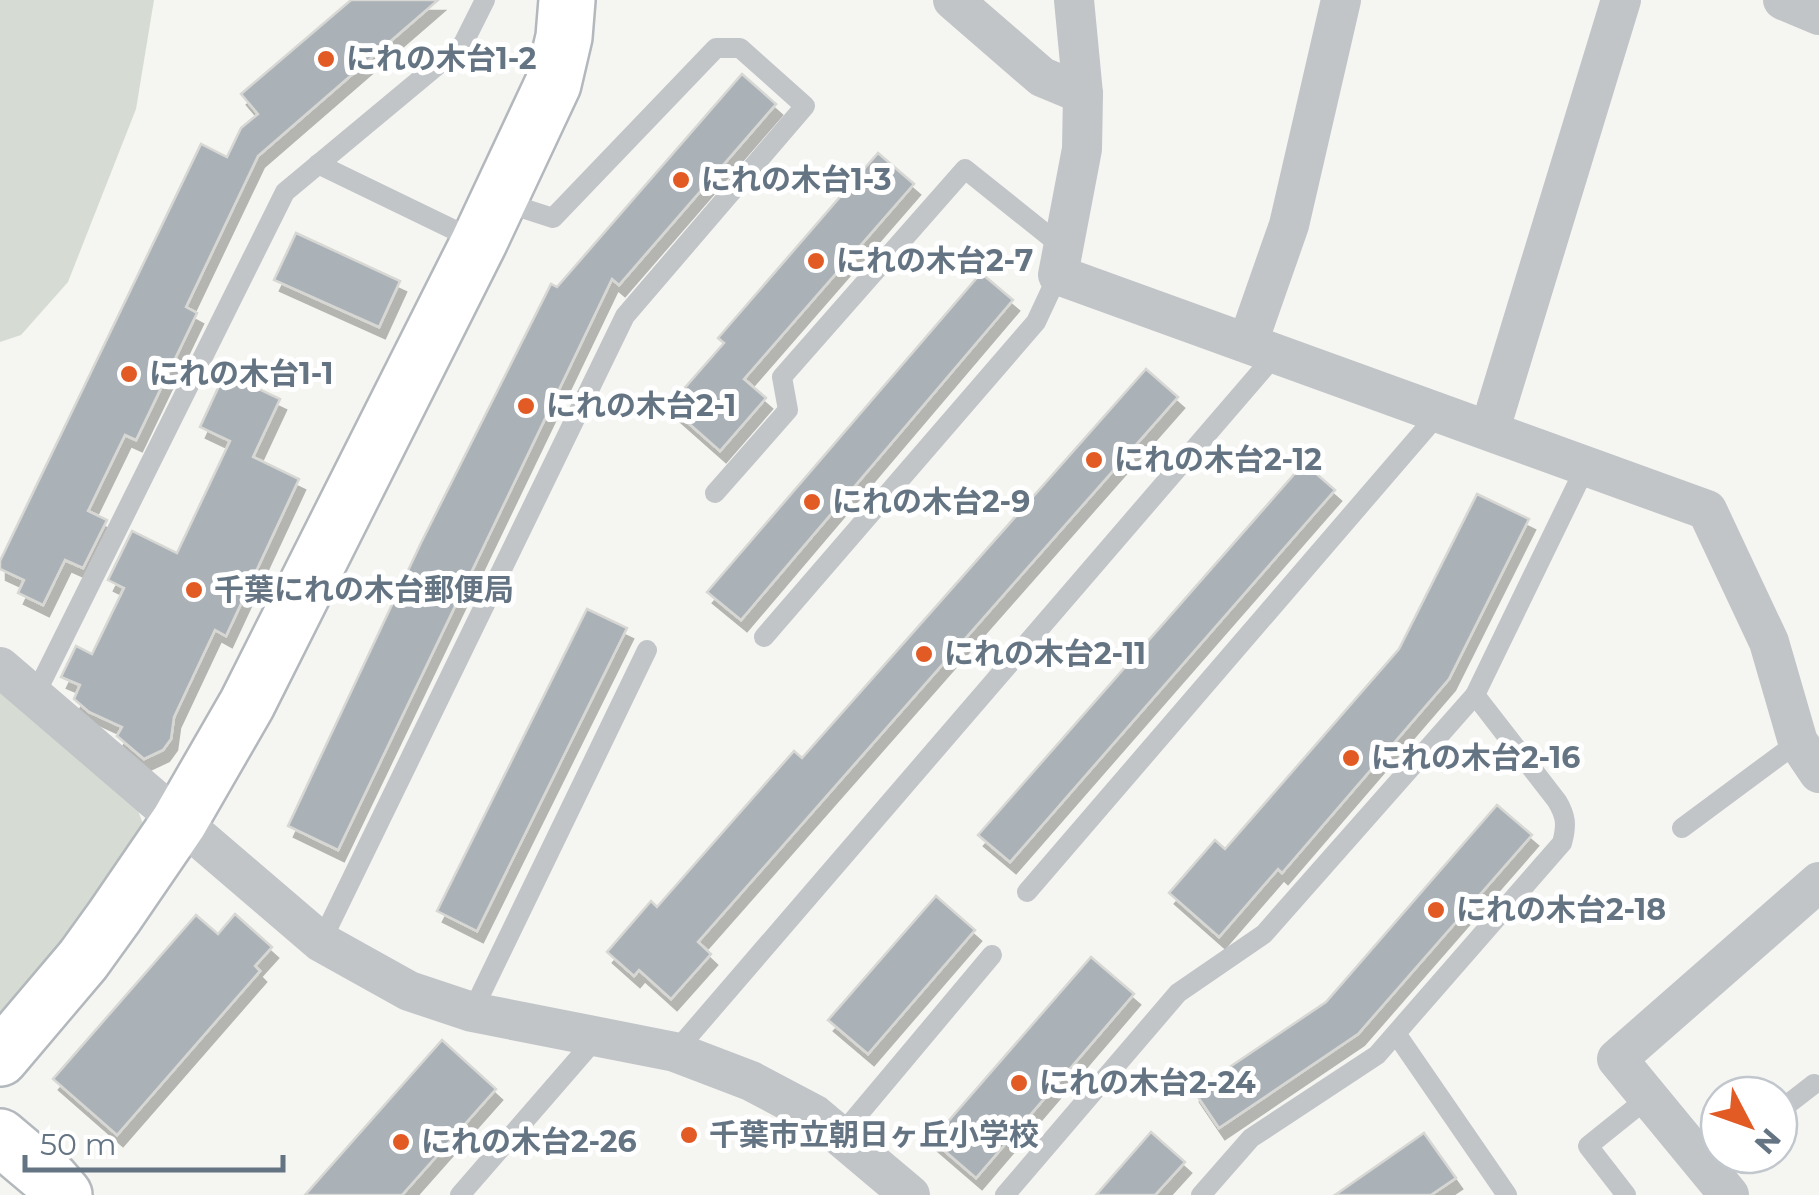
<svg xmlns="http://www.w3.org/2000/svg" width="1819" height="1195" font-family="Montserrat,'Noto Sans JP',sans-serif">
  <style>
    .green { fill: #d6dcd3 }
    .building { fill: #aab1b7; stroke: #d7d7d4; stroke-width: 2.5; filter: url(#shadow) }
    .lines { fill: none; stroke-linecap: round; stroke-linejoin: round }
    .secondary-casing { stroke: #b3b8bd; stroke-width: 60 }
    .lane { stroke: #c1c5c8; stroke-width: 20 }
    .street { stroke: #c1c5c8; stroke-width: 40 }
    .secondary { stroke: #fff; stroke-width: 55 }
    .poi-dot { fill: #e25b25; stroke: #fff; stroke-width: 4 }
    .labels { text-anchor: middle; stroke-width: 10; stroke-linejoin: round; paint-order: stroke }
    .poi-label { font-size: 30px; font-weight: bold; fill: #647483; stroke: #fff; text-anchor: start }
  </style>
  <defs>
    <filter id="shadow"><feDropShadow dx="6" dy="11" stdDeviation="0" flood-color="#0004"/></filter>
  </defs>
  <rect width="100%" height="100%" fill="#f5f5f2"/>
  <!-- green -->
  <g class="green">
    <polygon points="0,0 154,0 136,109 68,282 21,335 0,342"/>
    <polygon points="0,687 136,805 150,843 0,1025"/>
  </g>
  <!-- building -->
  <g class="building">
    <polygon points="351,0 438,0 258,156 186,307 197,313 136,440 125,435 88,511 107,520 83,568 65,560 43,605 18,593 24,580 0,569 0,561 201,144 227,157 241,128 258,114 241,94"/>
    <polygon points="742,74 776,104 619,285 612,279 338,850 288,826 421,543 551,284 557,287"/>
    <polygon points="878,153 914,184 744,379 766,398 720,451 669,406 724,343 718,338"/>
    <polygon points="296,233 400,281 379,327 274,280"/>
    <polygon points="981,273 1013,300 741,620 707,592"/>
    <polygon points="1146,369 1178,397 698,942 711,954 671,999 639,970 634,976 607,952 651,901 657,907 794,751 802,758"/>
    <polygon points="225,373 280,399 253,457 299,479 226,636 215,630 174,717 171,739 163,750 144,759 117,736 122,727 89,712 74,699 80,685 61,677 76,646 92,654 124,588 108,580 132,531 177,553 230,441 200,427"/>
    <polygon points="1304,463 1335,490 1010,862 978,835"/>
    <polygon points="1477,494 1529,519 1449,679 1282,873 1278,869 1219,937 1169,893 1215,840 1225,849 1399,649"/>
    <polygon points="587,609 627,628 477,931 437,911"/>
    <polygon points="1497,805 1532,835 1358,1034 1219,1128 1194,1091 1326,1002"/>
    <polygon points="936,896 975,930 868,1054 828,1020"/>
    <polygon points="235,914 272,947 255,966 260,971 117,1135 53,1079 196,915 218,934"/>
    <polygon points="1091,957 1134,994 976,1178 932,1140"/>
    <polygon points="442,1040 496,1089 402,1195 305,1195"/>
    <polygon points="1151,1132 1185,1162 1155,1195 1096,1195"/>
    <polygon points="1424,1133 1456,1178 1431,1195 1335,1195"/>
  </g>
  <g class="lines">
    <!-- secondary casing -->
    <g class="secondary-casing">
      <g id="secondary">
        <polyline points="0,1058 83,960 114,917 179,822 247,704 479,242 553,84 564,37 567,0"/>
        <polyline points="0,1137 51,1180 64,1195"/>
      </g>
    </g>
    <!-- lane -->
    <g class="lane">
      <polyline points="318,164 477,241"/>
      <polyline points="715,493 788,410 782,377 965,169 1065,249"/>
      <polyline points="764,637 1036,322 1058,275"/>
      <polyline points="34,697 285,192 463,44 485,0"/>
      <polyline points="1682,828 1798,742"/>
      <polyline points="1027,892 1440,412"/>
      <polyline points="321,942 625,316 805,106 740,48 716,48 553,218 500,201"/>
      <polyline points="472,1012 647,650"/>
      <polyline points="1397,1035 1507,1195"/>
      <polyline points="675,1052 1276,354"/>
      <polyline points="1779,1111 1814,1084"/>
      <polyline points="841,1135 992,955"/>
      <polyline points="460,1195 598,1036"/>
      <polyline points="1005,1195 1178,993 1264,934 1475,695 1586,466"/>
      <path d="M 1201,1195 L 1251,1138 L 1377,1055 L 1562,843 C 1567,825 1566,816 1557,801 L 1475,695"/>
      <polyline points="1626,1195 1588,1146 1649,1097"/>
    </g>
    <!-- street -->
    <g class="street">
      <polyline points="953,0 1042,77 1083,94"/>
      <polyline points="1074,0 1083,94 1082,149 1058,275 1707,510 1769,642 1798,742 1819,773"/>
      <polyline points="1783,0 1819,15"/>
      <polyline points="1248,342 1289,225 1341,0"/>
      <polyline points="1490,429 1621,0"/>
      <polyline points="0,667 321,942 409,991 472,1012 675,1052 751,1081 815,1115 910,1195"/>
      <polyline points="1729,1195 1617,1059 1819,882"/>
    </g>
    <!-- secondary -->
    <use href="#secondary" class="secondary"/>
  </g>
  <!-- markers -->
  <g class="poi-dot">
    <circle cx="326" cy="59" r="10"/>
    <circle cx="681" cy="180" r="10"/>
    <circle cx="816" cy="261" r="10"/>
    <circle cx="129" cy="374" r="10"/>
    <circle cx="526" cy="406" r="10"/>
    <circle cx="1094" cy="460" r="10"/>
    <circle cx="812" cy="502" r="10"/>
    <circle cx="194" cy="590" r="10"/>
    <circle cx="924" cy="654" r="10"/>
    <circle cx="1351" cy="758" r="10"/>
    <circle cx="1436" cy="910" r="10"/>
    <circle cx="1019" cy="1083" r="10"/>
    <circle cx="689" cy="1135" r="10"/>
    <circle cx="401" cy="1142" r="10"/>
  </g>
  <g class="labels">
    <!-- poi labels -->
    <g class="poi-label">
      <text x="346" y="69">にれの木台1-2</text>
      <text x="701" y="190">にれの木台1-3</text>
      <text x="836" y="271">にれの木台2-7</text>
      <text x="149" y="384">にれの木台1-1</text>
      <text x="546" y="416">にれの木台2-1</text>
      <text x="1114" y="470">にれの木台2-12</text>
      <text x="832" y="512">にれの木台2-9</text>
      <text x="214" y="600">千葉にれの木台郵便局</text>
      <text x="944" y="664">にれの木台2-11</text>
      <text x="1371" y="768">にれの木台2-16</text>
      <text x="1456" y="920">にれの木台2-18</text>
      <text x="1039" y="1093">にれの木台2-24</text>
      <text x="709" y="1145">千葉市立朝日ヶ丘小学校</text>
      <text x="421" y="1152">にれの木台2-26</text>
    </g>
  </g>
  <!-- north arrow -->
  <g transform="translate(1749 1125) rotate(131)"><circle r="48" fill="#ffffff" stroke="#c1c7cd" stroke-width="2.5"/>
  <path d="M0-8L18 38L0 25L-18 38Z" fill="#e25b25"/>
  <text y="-15" font-size="28" font-weight="bold" text-anchor="middle" fill="#647483">N</text>
  </g>
  <!-- scale -->
  <path d="M25 1155v15h258v-15" fill="none" stroke="#647483" stroke-width="5"/>
  <text x="40" y="1155" font-size="30" fill="#647483" stroke="#ffffff" stroke-width="8" paint-order="stroke">50 m</text>
</svg>
